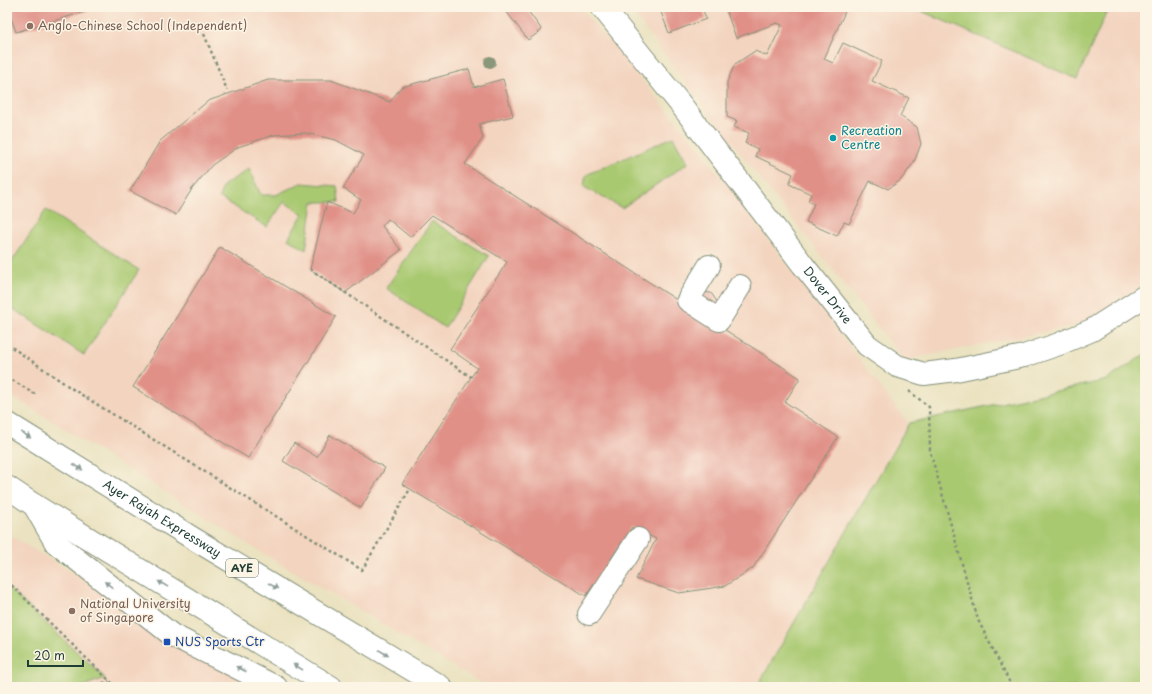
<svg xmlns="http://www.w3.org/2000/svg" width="1152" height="694" font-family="'Playpen Sans',sans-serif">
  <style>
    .built { fill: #f3d4bf }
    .green { fill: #a9c971; stroke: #648352 }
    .building { fill: #e09087 }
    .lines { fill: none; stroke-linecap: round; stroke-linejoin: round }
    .minor-casing { stroke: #84907a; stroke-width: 24 }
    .highway-casing { stroke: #84907a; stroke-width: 24 }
    .path { stroke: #84907a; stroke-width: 2.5; stroke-dasharray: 3 3; stroke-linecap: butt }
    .minor { stroke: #fff; stroke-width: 22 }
    .highway { stroke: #fff; stroke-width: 22 }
    .tree { fill: #8a977a }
    .oneway { fill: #8f9e9a }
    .education-dot { fill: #8d6e63; stroke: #fcf5e5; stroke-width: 1.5 }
    .culture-dot { fill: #0f9aa8; stroke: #fcf5e5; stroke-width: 1.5 }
    .transit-dot { fill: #1a4fb4; stroke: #fcf5e5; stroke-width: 1.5 }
    .labels { text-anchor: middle; stroke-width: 3; stroke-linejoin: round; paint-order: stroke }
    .shield { fill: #fcf5e5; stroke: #617469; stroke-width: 1 }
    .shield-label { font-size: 11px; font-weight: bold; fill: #1f3d34 }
    .education-label { font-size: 12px; fill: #785e54; stroke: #fcf5e5; text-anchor: start }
    .culture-label { font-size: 12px; fill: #0d838f; stroke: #fcf5e5; text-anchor: start }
    .street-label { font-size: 12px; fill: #1f3d34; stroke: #fcf5e5 }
    .transit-label { font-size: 12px; fill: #164399; stroke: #fcf5e5; text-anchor: start }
  </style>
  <rect width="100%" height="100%" fill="#fcf5e5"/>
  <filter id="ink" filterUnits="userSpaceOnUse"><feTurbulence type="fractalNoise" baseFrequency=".025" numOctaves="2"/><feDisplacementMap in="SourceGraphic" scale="8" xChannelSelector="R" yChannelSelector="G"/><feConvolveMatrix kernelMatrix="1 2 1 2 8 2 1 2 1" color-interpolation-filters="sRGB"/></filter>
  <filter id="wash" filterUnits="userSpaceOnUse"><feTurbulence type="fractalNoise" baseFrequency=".012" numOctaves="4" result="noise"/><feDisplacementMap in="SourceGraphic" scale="16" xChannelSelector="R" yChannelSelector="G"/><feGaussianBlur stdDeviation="0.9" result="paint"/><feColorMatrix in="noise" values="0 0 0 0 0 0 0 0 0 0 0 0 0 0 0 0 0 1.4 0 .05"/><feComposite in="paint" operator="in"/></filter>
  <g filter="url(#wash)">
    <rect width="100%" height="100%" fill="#eae2c0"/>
    <!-- built -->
    <g class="built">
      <polygon points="7,7 580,7 698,147 904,418 909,423 757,687 488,687 251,546 7,393"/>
      <polygon points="627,7 1145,7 1145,284 1079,325 904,360 720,128 633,13"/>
      <polygon points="7,534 266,687 7,687"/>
    </g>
    <!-- green -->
    <g class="green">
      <polygon points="912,7 1109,7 1077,79"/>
      <polygon points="673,137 688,163 622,208 584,187 586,175"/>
      <polygon points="249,169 261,195 276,195 301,183 337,186 339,202 313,202 306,250 288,239 303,214 284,202 267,227 219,197 224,185"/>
      <polygon points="46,210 139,270 84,355 7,305 7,269"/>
      <polygon points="432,221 489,256 445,328 386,288"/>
      <polygon points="1145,354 1145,687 757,687 909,423 1107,380"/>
      <polygon points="7,587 105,678 81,687 7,687"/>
    </g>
    <g id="blocks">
      <!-- building -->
      <g class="building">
        <polygon points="7,7 101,7 16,32"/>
        <polygon points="503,7 525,7 542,30 528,40"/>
        <polygon points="659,7 702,7 706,19 669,33"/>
        <polygon points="725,7 847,7 824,59 833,63 843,43 882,61 872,81 909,98 900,116 917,127 921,144 914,162 901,180 888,189 870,181 849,224 844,222 837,236 806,222 814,204 808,201 811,194 789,184 793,174 755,156 758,149 745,143 749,133 734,127 737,121 727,117 727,82 735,64 755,51 767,56 782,25 777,23 736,38"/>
        <polygon points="469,69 474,87 503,79 513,116 479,124 483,138 465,164 691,309 701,292 711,293 718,303 708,319 800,378 785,402 838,437 753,568 725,586 679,593 636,579 656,539 632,527 586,596 402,484 477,368 450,349 507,262 432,215 410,237 388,219 382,226 401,250 345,293 310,269 327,202 353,213 361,200 343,188 364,155 336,140 305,133 274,135 238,147 212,165 192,189 176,215 130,191 160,141 208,101 268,80 331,80 390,102 401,87"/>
        <polygon points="220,247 336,317 248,458 133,387"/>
        <polygon points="330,435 385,468 361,508 283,461 294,443 317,457"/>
      </g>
    </g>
  </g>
  <g filter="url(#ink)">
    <use href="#blocks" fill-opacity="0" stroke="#84907a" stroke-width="1"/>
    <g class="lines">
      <!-- minor casing -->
      <g class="minor-casing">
        <g id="minor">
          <path id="s1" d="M 602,7 L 682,106 L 803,265 L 867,345 L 897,366 L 924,374 L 956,370 L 1024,356 L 1059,344 L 1092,330 L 1145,296"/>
          <polyline points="709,266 688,300 719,320 740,286"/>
          <polyline points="34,505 56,543 172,635 276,687"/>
          <polyline points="589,614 638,539"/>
        </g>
      </g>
      <!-- highway casing -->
      <g class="highway-casing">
        <g id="highway">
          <path id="s2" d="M 7,423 L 194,539 L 441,687"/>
          <polyline points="7,487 34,505 331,687"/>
        </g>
      </g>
      <!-- path -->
      <g class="path">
        <polyline points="204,34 227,90"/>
        <polyline points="310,269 471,377"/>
        <polyline points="7,344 74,390 362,570 410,489"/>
        <polyline points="7,377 35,394"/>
        <polyline points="909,391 929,407 930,451 978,620 1012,687"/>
        <polyline points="7,581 116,687"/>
        <polyline points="7,685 9,687"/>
        <polyline points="91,687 109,681"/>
      </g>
      <!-- minor -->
      <use href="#minor" class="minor"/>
      <!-- highway -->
      <use href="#highway" class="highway"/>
    </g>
    <!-- trees -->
    <circle class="tree" cx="490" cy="62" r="6"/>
    <!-- one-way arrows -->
    <defs><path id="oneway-solid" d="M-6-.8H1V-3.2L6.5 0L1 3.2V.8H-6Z"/></defs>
    <g class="oneway">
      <use href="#oneway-solid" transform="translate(26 435) rotate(32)"/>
      <use href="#oneway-solid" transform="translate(78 467) rotate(32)"/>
      <use href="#oneway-solid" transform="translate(163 584) rotate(-149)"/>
      <use href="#oneway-solid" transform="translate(109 585) rotate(-142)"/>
      <use href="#oneway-solid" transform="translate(273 586) rotate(31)"/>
      <use href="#oneway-solid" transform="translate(384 653) rotate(31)"/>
      <use href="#oneway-solid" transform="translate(298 667) rotate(-149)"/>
      <use href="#oneway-solid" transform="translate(241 669) rotate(-153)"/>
    </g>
  </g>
  <!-- markers -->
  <g class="education-dot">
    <circle cx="30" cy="26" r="4"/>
    <circle cx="72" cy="611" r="4"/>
  </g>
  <circle class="culture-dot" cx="833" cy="138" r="4"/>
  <rect class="transit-dot" x="163" y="638" width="8" height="8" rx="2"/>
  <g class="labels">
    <!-- shield labels -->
    <rect class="shield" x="226" y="559" width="32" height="18" rx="3"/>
    <g class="shield-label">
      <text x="242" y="572">AYE</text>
    </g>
    <!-- education labels -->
    <g class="education-label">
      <text x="38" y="30">Anglo-Chinese School (Independent)</text>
      <text x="80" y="608">National University<tspan x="80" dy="14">of Singapore</tspan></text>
    </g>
    <!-- culture labels -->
    <g class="culture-label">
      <text x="841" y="135">Recreation<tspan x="841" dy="14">Centre</tspan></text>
    </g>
    <!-- street labels -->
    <g class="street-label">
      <text dy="4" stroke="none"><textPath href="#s1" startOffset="366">Dover Drive</textPath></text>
      <text dy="4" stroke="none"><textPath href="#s2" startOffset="182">Ayer Rajah Expressway</textPath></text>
    </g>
    <!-- transit labels -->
    <g class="transit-label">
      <text x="175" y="646">NUS Sports Ctr</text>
    </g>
  </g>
  <!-- margin -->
  <rect width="1152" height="694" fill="none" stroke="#fcf5e5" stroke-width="24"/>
  <!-- scale -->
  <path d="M28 660v6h55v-6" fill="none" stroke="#1f3d34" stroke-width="2"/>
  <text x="34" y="660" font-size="12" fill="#1f3d34" stroke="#fcf5e5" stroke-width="3" paint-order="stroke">20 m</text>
</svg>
